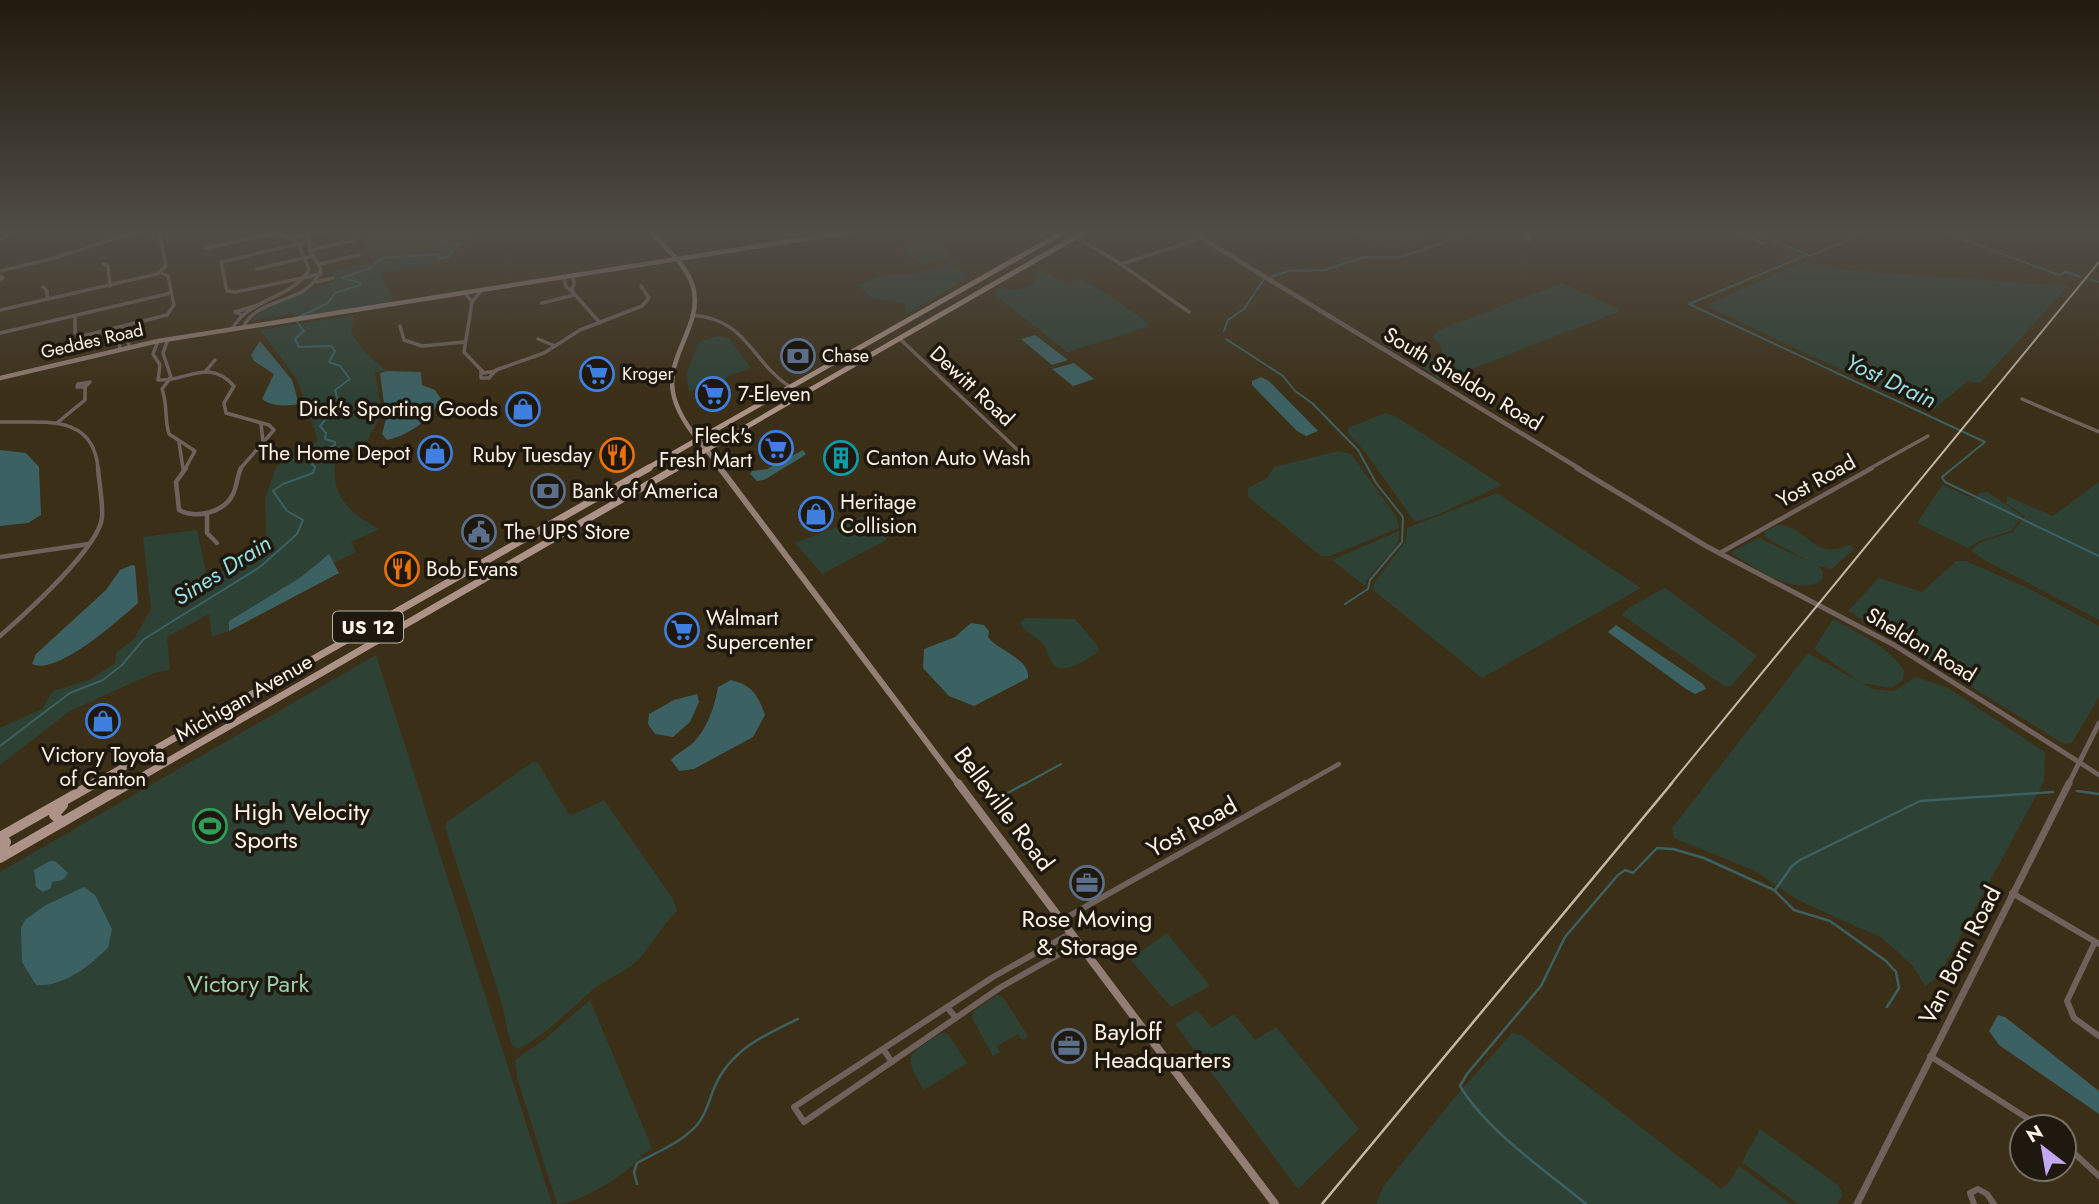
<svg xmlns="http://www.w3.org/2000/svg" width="2099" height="1204" font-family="Jost,sans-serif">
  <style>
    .green { fill: #2e4135 }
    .water { fill: #3c6163 }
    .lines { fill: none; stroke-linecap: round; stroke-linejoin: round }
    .stream-far1 { stroke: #3c6163; stroke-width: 2 }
    .stream { stroke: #3c6163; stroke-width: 2.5 }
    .minor-far2 { stroke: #6f625d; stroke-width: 3.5 }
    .minor-far1 { stroke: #6f625d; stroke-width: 4.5 }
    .minor { stroke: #6f625d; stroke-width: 6 }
    .tertiary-far2 { stroke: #6f625d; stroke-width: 4.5 }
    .tertiary-far1 { stroke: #6f625d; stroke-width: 5 }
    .tertiary { stroke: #6f625d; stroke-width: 7 }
    .secondary-far2 { stroke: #927e74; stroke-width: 4.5 }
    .secondary-far1 { stroke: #927e74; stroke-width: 6 }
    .secondary { stroke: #927e74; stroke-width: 8 }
    .primary-far2 { stroke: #ac9287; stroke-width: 5 }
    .primary-far1 { stroke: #ac9287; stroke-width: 7 }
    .primary { stroke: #ac9287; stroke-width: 10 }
    .rail-far1 { stroke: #c2b8a6; stroke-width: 2 }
    .rail { stroke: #c2b8a6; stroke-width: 2.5 }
    .labels { text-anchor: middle; stroke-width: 7; stroke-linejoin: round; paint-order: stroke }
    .far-street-label { font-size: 18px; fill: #fdf4e6; stroke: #1e180e }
    .far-poi-label { font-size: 18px; fill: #fdf4e6; stroke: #1e180e; text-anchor: start }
    .shield { fill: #1e180e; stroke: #bab2a5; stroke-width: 2 }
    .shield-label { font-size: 19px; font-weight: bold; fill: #fdf4e6 }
    .street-label { font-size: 21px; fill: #fdf4e6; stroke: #1e180e }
    .poi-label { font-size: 21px; fill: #fdf4e6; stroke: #1e180e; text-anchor: start }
    .water-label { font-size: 23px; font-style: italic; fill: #97dfe4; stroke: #1e180e }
    .near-street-label { font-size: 24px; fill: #fdf4e6; stroke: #1e180e }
    .near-poi-label { font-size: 24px; fill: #fdf4e6; stroke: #1e180e; text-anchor: start }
    .near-park-label { font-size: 24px; fill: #9cd0ae; stroke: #1e180e }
  </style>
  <rect width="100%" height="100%" fill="#3c2f17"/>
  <!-- green -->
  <g class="green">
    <path d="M 361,231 L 480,231 L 481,236 L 424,269 L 408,267 L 381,273 L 393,299 L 389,303 L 295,317 L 293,313 L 252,321 C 258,309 320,285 336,281 L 333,272 L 373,262 Z"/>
    <path d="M 1347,231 L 1444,231 C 1394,250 1395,258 1347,231 Z"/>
    <polygon points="934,237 950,255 950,258 922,265 900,247"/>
    <polygon points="951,262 968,278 906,314 904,304 872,298 858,286 882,275 913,274"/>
    <polygon points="1804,262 1843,270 2068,286 1980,383 1968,381 1931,412 1710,308 1709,304"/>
    <polygon points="1040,271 1069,284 1078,278 1105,292 1149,324 1148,327 1067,352 994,294 999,288 1018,290 1035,284 1035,273"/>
    <path d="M 1562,283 L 1619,309 L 1618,312 L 1446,379 L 1438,378 L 1421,366 L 1420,362 C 1428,356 1435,359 1443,353 L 1440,345 L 1433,338 L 1434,334 L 1441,329 Z"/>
    <path d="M 354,315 L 351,332 L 363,350 L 385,370 L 375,372 L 382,413 L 368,439 L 336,460 C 328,492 351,516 380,529 L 351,542 L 356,552 L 334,563 L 329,555 L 301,577 L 229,621 L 229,631 L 212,637 L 209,614 L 167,637 L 170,670 L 154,673 L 70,711 L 0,765 L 0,728 L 42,709 L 53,691 L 89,680 L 115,663 L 116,653 L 134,639 L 151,609 L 143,537 L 197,530 L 207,577 L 267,555 L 265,499 L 276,467 L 318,441 L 298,381 L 260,330 Z"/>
    <path d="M 717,336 L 729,338 L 751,368 C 729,375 711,386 688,391 L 687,372 L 699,342 Z"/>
    <polygon points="1385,413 1395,416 1502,485 1437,515 1415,522 1365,452 1348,433 1348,428"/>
    <polygon points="1338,451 1351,454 1396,516 1399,528 1330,556 1321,556 1248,497 1248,488 1267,478 1274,467"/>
    <polygon points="2099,482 2099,620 1984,560 1971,550 1981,542 2013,532 2025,516 2007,504 2007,496 2053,516"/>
    <polygon points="1942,485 1975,499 1979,493 1988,492 2022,516 2011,531 1979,541 1968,548 1917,523"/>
    <polygon points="1497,493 1641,588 1482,678 1373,590 1374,583 1406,541 1407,528"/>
    <path d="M 865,516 C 874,518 886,531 886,540 L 822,574 L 795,543 Z"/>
    <path d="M 1778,525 C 1807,525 1813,562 1849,545 L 1855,548 L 1832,569 L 1818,566 L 1823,572 L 1823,579 C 1798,599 1755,568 1733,554 L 1733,551 L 1759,538 L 1812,563 L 1765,537 L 1764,532 Z"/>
    <path d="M 1399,531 C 1402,552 1370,567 1365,586 L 1332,560 Z"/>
    <polygon points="1956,561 1966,561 2028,588 2099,626 2099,697 2072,743 2064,744 1848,611 1879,578 1922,592"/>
    <polygon points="1665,588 1757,656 1730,687 1723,685 1622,615 1628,608"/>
    <path d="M 1026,618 L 1075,619 L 1097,645 L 1099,651 C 1090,658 1063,676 1054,665 C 1048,657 1047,647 1040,641 C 1032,634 1023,631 1020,622 Z"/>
    <path d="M 1833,619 C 1858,633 1887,646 1904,670 L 1903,680 L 1891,688 L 1861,683 L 1814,649 Z"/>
    <polygon points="1808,653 1872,689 1894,691 1916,677 1946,687 2045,752 2044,781 1938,977 1925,986 1913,966 1882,938 1798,900 1755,871 1674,838 1672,828"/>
    <polygon points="376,655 552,1204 0,1204 0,872"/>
    <path d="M 533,762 L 538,763 L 568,813 L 572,815 L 604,800 L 673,899 L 677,911 C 661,926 652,946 636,962 C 625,972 606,979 594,989 C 568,1010 548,1035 517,1049 C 506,1040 507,1022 503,1009 C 486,948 463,888 445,826 L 448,821 Z"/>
    <polygon points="1167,933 1210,986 1171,1007 1130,959"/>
    <polygon points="997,995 1003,997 1028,1036 1022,1040 1018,1034 997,1046 1000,1052 993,1056 972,1018 974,1011"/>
    <path d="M 590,1000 L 652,1148 C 641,1155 636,1163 627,1170 C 613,1182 575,1204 557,1204 L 517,1078 L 515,1060 L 545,1039 Z"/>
    <polygon points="1197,1010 1212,1028 1234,1014 1255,1040 1276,1027 1359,1129 1298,1189 1175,1024"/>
    <path d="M 941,1033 L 948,1034 L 967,1063 L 924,1090 C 901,1053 909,1055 941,1033 Z"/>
    <polygon points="1512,1033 1521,1035 1721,1189 1728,1184 1739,1166 1791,1204 1376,1204 1383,1187 1455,1097"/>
    <polygon points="1760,1129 1838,1185 1843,1194 1837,1204 1798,1204 1742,1162"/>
  </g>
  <!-- water -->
  <g class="water">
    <polygon points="1035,335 1068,360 1052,365 1021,339"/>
    <path d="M 260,341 L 292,380 L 299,404 C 287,406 272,407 262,399 L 274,374 L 254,361 L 251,355 Z"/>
    <polygon points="1074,363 1094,379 1073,386 1052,369"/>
    <path d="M 387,371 L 421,372 L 422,385 L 435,390 L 441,399 C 431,420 409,435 387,440 L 382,434 L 386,419 L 380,373 Z"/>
    <polygon points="1261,377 1269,381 1318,431 1306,436 1297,431 1252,385 1252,381"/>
    <polygon points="0,450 26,453 39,467 41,515 28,523 0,526"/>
    <polygon points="803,450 806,454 802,457 764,480 757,481 750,474 752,471 767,469"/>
    <polygon points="329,554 339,573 229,631 229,621 301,577"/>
    <path d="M 132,565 L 135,566 L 138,603 C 119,620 57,676 32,664 L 36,654 L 106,590 L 120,570 Z"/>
    <path d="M 971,623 L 984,625 L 989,631 L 988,637 C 998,651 1030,658 1028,678 L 974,706 L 949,696 L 923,668 L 924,649 L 955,637 Z"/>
    <polygon points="1616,625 1703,684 1706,689 1695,694 1686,689 1608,632"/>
    <path d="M 731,680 C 752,685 758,695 765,715 L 753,737 L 694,769 L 679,771 L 671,760 C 677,753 686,749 693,743 C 707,729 715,706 718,687 Z"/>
    <polygon points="697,694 699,702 690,722 673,737 655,734 648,724 649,714 674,700"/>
    <polygon points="50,861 55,861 68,873 63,880 52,882 51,888 43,892 36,887 34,870"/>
    <path d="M 84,887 L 95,895 L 112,929 L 108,948 C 89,966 64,987 36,985 L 22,962 L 21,928 L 25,920 L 44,906 Z"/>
    <polygon points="1998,1015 2005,1017 2099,1091 2099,1114 1999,1045 1989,1031"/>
  </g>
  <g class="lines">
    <!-- stream-far1 -->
    <g class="stream-far1">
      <polyline points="1748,231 1811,256 1867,231"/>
      <polyline points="1940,231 2059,275 2066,272 2081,277"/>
      <polyline points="1807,255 1689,304 1985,442 1942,477 1945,482 2099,556"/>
      <polyline points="1270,277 1289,271 1325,270 1364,257 1401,257 1476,231"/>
      <polyline points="2091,280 2099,282"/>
      <polyline points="1224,331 1228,320 1244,309 1264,279"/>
      <polyline points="1226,339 1283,376 1295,391 1312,403 1358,450 1376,483 1403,517 1402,542 1370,580 1368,589 1345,604"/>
      <polyline points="0,746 70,693 103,680 122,665 144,639 260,567 297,534 303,520 287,511 273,491 283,484 313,473 315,467 306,458 335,445 335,442 325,439 326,433 320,426 339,404 335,390 350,379 340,366 329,362 335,351 331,346 299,347 295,339 304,331 297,322 299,317 328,303 335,293 360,285 361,283 342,278 370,268 382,258 439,254 439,259 448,257 459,244 442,243 458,231"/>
      <polyline points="1023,785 1061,764"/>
    </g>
    <!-- stream -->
    <g class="stream">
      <polyline points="2077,791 2099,794"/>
      <polyline points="997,813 991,804 993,801 1026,783"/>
      <polyline points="1775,890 1792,866 1800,860 1920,801 2053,792"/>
      <path d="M 637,1184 L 634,1172 L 637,1163 C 657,1152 681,1143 697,1125 C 707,1114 709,1099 715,1086 C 731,1050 764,1035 798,1019"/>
      <path d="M 1586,1204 C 1545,1170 1487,1131 1460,1086 L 1467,1074 L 1541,986 L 1565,937 L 1618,875 L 1625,870 L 1633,873 L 1657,848 L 1673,849 L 1704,858 L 1774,890 L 1794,910 L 1830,921 L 1886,961 L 1896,972 L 1899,988 L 1887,1007"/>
    </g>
    <!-- minor-far2 -->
    <g class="minor-far2">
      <polyline points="1527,231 1529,240"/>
      <polyline points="1734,231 1762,243"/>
      <polyline points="1076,237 1116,261 1189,312"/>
      <polyline points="293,238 322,231"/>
      <polyline points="0,239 14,231"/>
      <polyline points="307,242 221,262 227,291 236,292 321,274"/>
      <polyline points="206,248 286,231"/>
      <polyline points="310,250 354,240"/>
      <polyline points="103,264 108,266 110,286"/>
      <polyline points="319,264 359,255"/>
      <polyline points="1121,264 1202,238"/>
      <polyline points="257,269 313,256"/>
      <polyline points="0,271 51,259 140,231"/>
      <polyline points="0,276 3,278 0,280"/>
      <polyline points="564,277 566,287 571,290 574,285 573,276"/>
      <polyline points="316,282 333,278"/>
      <polyline points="43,287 47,291 47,299"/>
      <polyline points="571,290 600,323"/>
      <polyline points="465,293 472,302 482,290"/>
      <polyline points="472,302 464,352 484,373 496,371"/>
      <polyline points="542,303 574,295"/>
      <polyline points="0,310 157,274 166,266 159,231"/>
      <polyline points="242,315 235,312 258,305"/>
      <path d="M 692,315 C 747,319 750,360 790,387"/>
      <polyline points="75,316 75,333 83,336 167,315 174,305 168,276 161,273"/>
      <polyline points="400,326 404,340 422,346 465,342"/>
      <path d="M 243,327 C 261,294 308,306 321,269 L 310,250 L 308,231"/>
      <path d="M 232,329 C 249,298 290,300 309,270 L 298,242 L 270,231"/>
      <polyline points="0,333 171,293"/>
      <polyline points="168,339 163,353 171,377 169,379"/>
      <polyline points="538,339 555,346"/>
      <polyline points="900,339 1023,455"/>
      <path d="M 158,341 L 153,354 L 160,365 L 158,380 C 186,382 208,357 234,386 L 224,403 L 226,413 L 269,425 L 274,430 L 240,469"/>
      <polyline points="120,349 118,331 122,327 127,328 129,346"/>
      <polyline points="481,371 481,378 489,378 496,370 544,353 580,330 642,306 649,298 641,286"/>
      <polyline points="205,372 215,360"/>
      <path d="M 169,380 L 162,389 C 168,405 164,418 169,434 L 195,451 L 185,469"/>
      <polygon points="90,382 85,387 77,387 78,384"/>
      <polyline points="2022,399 2099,432"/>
      <path d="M 0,422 C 43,423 94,413 98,469"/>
      <polyline points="58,422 85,400 85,387"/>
      <polyline points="261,424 263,442"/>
      <polyline points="179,442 183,469"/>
      <polyline points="1869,469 1928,436"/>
    </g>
    <!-- minor-far1 -->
    <g class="minor-far1">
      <path d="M 186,468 L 176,482 L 179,510 C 196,519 224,513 233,494 C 237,486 237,476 241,468"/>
      <polyline points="207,513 207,533 217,543"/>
      <polyline points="1720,553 1872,468"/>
      <polyline points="0,557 89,544"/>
      <path d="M 0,636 C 24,615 100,547 102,517 C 103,501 99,483 98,468"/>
      <polyline points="2079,762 2099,775"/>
      <polyline points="1302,785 1339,764"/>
    </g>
    <!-- minor -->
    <g class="minor">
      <polyline points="2012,893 2099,944"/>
      <polyline points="1062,920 1305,783"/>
      <polyline points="1071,933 993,977 794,1107 804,1122 1001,987 1079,943"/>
      <polyline points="2095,942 2067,1001 2074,1018 2099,1036"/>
      <polyline points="947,1007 956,1018"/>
      <polyline points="883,1049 892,1062"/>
      <polyline points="1930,1056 2041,1127"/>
      <polyline points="2064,1144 2099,1176"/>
      <polyline points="1974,1204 1970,1193 1978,1189 1987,1194 1994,1204"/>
    </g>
    <!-- tertiary-far2 -->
    <polyline class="tertiary-far2" points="1190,231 1580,469"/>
    <!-- tertiary-far1 -->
    <g class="tertiary-far1">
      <polyline points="1577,468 1706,546 1894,645 2079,762"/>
      <polyline points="2068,785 2099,723"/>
    </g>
    <!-- tertiary -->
    <polyline class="tertiary" points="1857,1204 2069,783"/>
    <!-- secondary-far2 -->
    <g class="secondary-far2">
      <path d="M 650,231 C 665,247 687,265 693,287 C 704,325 663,357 674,397 C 681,424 705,447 722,469"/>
      <polyline points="0,378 158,341 855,231"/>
    </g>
    <!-- secondary-far1 -->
    <polyline class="secondary-far1" points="720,468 959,785"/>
    <!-- secondary -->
    <polyline class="secondary" points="958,783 1275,1204"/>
    <!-- primary-far2 -->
    <g class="primary-far2">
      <polyline points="646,469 1065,231"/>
      <polyline points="673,469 1086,231"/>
    </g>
    <!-- primary-far1 -->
    <g class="primary-far1">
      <polyline points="92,785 649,468"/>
      <polyline points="127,785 676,468"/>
    </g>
    <!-- primary -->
    <g class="primary">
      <polyline points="62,822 54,815 63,805"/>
      <polyline points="0,837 95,783"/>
      <polyline points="0,856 6,842 1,836"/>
      <polyline points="0,858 130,783"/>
    </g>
    <!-- rail-far1 -->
    <polyline class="rail-far1" points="1670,785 2099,262"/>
    <!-- rail -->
    <polyline class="rail" points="1322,1204 1672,783"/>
  </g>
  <!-- sky -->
  <linearGradient id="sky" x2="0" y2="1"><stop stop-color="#211a0d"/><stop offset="0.58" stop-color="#504d47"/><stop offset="1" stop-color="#504d47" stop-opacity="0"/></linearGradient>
  <rect width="2099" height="400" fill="url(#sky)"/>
  <!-- icons -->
  <defs>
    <g id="bank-ring" transform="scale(1.75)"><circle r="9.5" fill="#1e180e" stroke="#5c6f8a" stroke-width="1.5"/><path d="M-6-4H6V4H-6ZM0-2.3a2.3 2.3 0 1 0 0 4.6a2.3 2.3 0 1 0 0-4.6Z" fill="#5c6f8a"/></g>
    <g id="supermarket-ring" transform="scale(1.75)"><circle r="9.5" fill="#1e180e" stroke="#3f7fe0" stroke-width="1.5"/><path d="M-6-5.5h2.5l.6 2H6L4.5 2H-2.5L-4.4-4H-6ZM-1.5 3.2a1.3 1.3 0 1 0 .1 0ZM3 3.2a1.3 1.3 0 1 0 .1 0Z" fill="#3f7fe0"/></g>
    <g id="shop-ring" transform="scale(1.75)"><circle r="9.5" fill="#1e180e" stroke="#3f7fe0" stroke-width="1.5"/><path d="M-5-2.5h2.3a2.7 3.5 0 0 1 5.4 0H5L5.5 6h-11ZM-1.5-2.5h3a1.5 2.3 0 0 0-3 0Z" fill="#3f7fe0"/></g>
    <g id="restaurant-ring" transform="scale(1.75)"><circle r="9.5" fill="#1e180e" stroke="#e8710a" stroke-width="1.5"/><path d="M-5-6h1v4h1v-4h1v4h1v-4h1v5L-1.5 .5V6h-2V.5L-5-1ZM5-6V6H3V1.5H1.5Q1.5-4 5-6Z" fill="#e8710a"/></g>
    <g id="building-ring" transform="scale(1.75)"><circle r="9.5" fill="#1e180e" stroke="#0f9aa8" stroke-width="1.5"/><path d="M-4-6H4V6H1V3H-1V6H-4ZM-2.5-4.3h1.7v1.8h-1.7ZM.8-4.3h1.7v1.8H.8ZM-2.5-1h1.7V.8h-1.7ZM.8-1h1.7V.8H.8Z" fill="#0f9aa8"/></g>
    <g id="civic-ring" transform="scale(1.75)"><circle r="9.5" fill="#1e180e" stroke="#5c6f8a" stroke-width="1.5"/><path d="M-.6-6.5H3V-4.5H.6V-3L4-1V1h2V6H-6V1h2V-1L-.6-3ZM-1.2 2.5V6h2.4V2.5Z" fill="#5c6f8a"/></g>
    <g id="stadium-ring" transform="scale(1.75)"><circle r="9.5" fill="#1e180e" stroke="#2e9e5b" stroke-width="1.5"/><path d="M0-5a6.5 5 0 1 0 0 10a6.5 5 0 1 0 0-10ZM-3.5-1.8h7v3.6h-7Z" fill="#2e9e5b"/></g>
    <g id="office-ring" transform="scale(1.75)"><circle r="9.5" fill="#1e180e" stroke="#5c6f8a" stroke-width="1.5"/><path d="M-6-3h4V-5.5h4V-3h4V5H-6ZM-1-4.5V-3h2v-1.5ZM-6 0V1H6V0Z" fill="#5c6f8a"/></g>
  </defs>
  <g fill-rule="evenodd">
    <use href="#bank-ring" x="798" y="356"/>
    <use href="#supermarket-ring" x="597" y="374"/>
    <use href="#supermarket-ring" x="713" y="394"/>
    <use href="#shop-ring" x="523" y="409"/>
    <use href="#supermarket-ring" x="776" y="448"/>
    <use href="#shop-ring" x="435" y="453"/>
    <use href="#restaurant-ring" x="617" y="455"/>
    <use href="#building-ring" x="841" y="458"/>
    <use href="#bank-ring" x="548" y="491"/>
    <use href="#shop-ring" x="816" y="514"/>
    <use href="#civic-ring" x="479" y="532"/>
    <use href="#restaurant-ring" x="402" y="569"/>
    <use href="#supermarket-ring" x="682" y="630"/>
    <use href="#shop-ring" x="103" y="721"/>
    <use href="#stadium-ring" x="210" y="826"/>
    <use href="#office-ring" x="1087" y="883"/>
    <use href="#office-ring" x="1069" y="1046"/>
  </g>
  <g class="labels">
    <!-- far-street labels -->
    <g class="far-street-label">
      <text transform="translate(92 341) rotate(-13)" y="6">Geddes Road</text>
    </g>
    <!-- far-poi labels -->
    <g class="far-poi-label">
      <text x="822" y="362">Chase</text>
      <text x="622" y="380">Kroger</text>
    </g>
    <!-- shield labels -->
    <rect class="shield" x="333" y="611.5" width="70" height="31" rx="5"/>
    <g class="shield-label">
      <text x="368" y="634">US 12</text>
    </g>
    <!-- street labels -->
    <g class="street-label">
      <text transform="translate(1463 379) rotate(31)" y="7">South Sheldon Road</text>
      <text transform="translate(972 386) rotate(43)" y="7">Dewitt Road</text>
      <text transform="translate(1816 481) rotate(-29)" y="7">Yost Road</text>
      <text transform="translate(1921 645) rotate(31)" y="7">Sheldon Road</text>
      <text transform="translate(244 698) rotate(-30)" y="7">Michigan Avenue</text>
    </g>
    <!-- poi labels -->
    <g class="poi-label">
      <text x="738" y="401">7-Eleven</text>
      <text x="498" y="416" text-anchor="end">Dick's Sporting Goods</text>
      <text x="752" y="443" text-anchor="end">Fleck's<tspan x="752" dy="24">Fresh Mart</tspan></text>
      <text x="410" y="460" text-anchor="end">The Home Depot</text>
      <text x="592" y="462" text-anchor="end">Ruby Tuesday</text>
      <text x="866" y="465">Canton Auto Wash</text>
      <text x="572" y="498">Bank of America</text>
      <text x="840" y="509">Heritage<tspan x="840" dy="24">Collision</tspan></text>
      <text x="504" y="539">The UPS Store</text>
      <text x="426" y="576">Bob Evans</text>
      <text x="706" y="625">Walmart<tspan x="706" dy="24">Supercenter</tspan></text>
      <text x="103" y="762" text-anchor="middle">Victory Toyota<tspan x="103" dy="24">of Canton</tspan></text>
    </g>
    <!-- water labels -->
    <g class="water-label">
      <text transform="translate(1891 381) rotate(25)" y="8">Yost Drain</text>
      <text transform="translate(222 570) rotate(-32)" y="8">Sines Drain</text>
    </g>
    <!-- near-street labels -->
    <g class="near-street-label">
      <text transform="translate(1004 809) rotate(53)" y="8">Belleville Road</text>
      <text transform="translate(1192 827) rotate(-29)" y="8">Yost Road</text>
      <text transform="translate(1960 955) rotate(-63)" y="8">Van Born Road</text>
    </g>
    <!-- near-poi labels -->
    <g class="near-poi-label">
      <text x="234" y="820">High Velocity<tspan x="234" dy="28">Sports</tspan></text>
      <text x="1087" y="927" text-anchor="middle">Rose Moving<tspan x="1087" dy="28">&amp; Storage</tspan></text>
      <text x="1094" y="1040">Bayloff<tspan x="1094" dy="28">Headquarters</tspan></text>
    </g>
    <!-- near-park labels -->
    <g class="near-park-label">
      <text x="248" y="992">Victory Park</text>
    </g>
  </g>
  <!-- north arrow -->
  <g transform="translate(2043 1148) rotate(329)"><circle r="33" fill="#1e180e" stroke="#777064" stroke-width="2"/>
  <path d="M0-5L12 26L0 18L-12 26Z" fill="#c4a7f1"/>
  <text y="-10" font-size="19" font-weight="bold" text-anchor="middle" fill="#fdf4e6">N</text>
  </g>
</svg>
